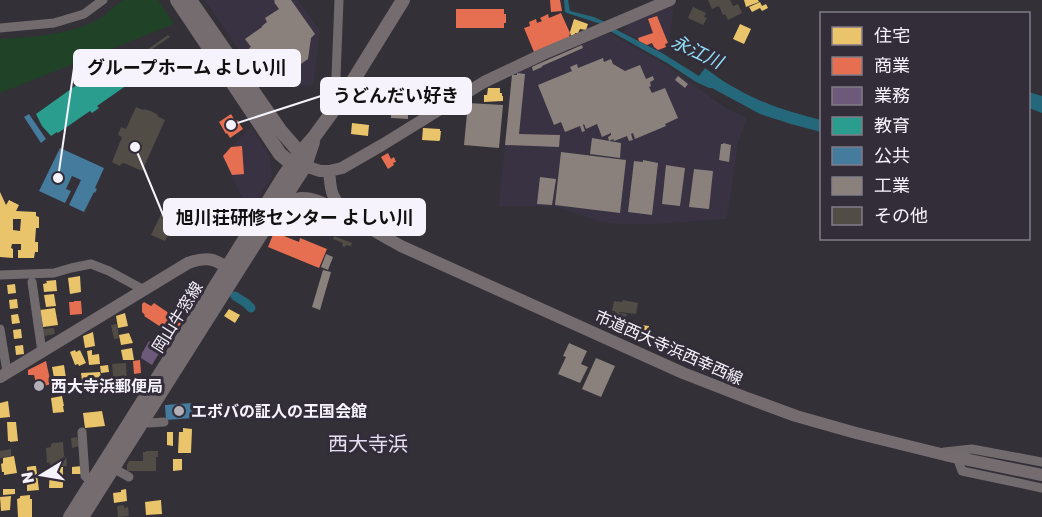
<svg xmlns="http://www.w3.org/2000/svg" width="1042" height="517" font-family="Rubik,'Noto Sans JP',sans-serif">
  <style>
    .built { fill: #393243 }
    .green { fill: #204227 }
    .water { fill: #26687b }
    .homes { fill: #e9c46a; fill-rule: evenodd }
    .shops { fill: #e76f51 }
    .offices { fill: #6d597a }
    .schools { fill: #2a9d8f }
    .public { fill: #457b9d }
    .industry { fill: #8a817c }
    .lines { fill: none; stroke-linecap: round; stroke-linejoin: round }
    .canal { stroke: #26687b; stroke-width: 9 }
    .building { fill: #524c46 }
    .street { stroke: #726b6d; stroke-width: 9 }
    .secondary { stroke: #756c6f; stroke-width: 12 }
    .primary { stroke: #746c6e; stroke-width: 14 }
    .poi-dot { fill: #b2afb7; stroke: #332d3a; stroke-width: 2 }
    .labels { text-anchor: middle; stroke-width: 6; stroke-linejoin: round; paint-order: stroke }
    .street-label { font-size: 16px; fill: #f7f3fc; stroke: #332d3a }
    .poi-label { font-size: 16px; font-weight: bold; fill: #f7f3fc; stroke: #332d3a; text-anchor: start }
    .water-label { font-size: 18px; font-style: italic; fill: #90e0f9; stroke: #332d3a }
    .quarter-label { font-size: 20px; fill: #e5def0; stroke: #332d3a }
    .leader { fill: none; stroke: #f7f3fc; stroke-width: 2 }
    .callout-dot { fill: #f7f3fc; stroke: #332d3a; stroke-width: 2 }
    .callout { fill: #f7f3fc; stroke: #f7f3fc; stroke-width: 2 }
    .callout-label { font-size: 18px; text-anchor: middle; font-weight: bold; fill: #111 }
  </style>
  <rect width="100%" height="100%" fill="#333037"/>
  <!-- built -->
  <g class="built">
    <polygon points="205,0 298,0 320,31 313,86 261,83"/>
    <polygon points="674,4 670,36 662,52 647,45 638,38 624,33 626,24"/>
    <polygon points="609,33 666,65 726,108 747,118 738,143 727,219 653,224 622,224 598,222 593,219 553,206 499,206 512,74"/>
    <polygon points="251,127 270,156 272,177 249,212 222,156"/>
  </g>
  <!-- green -->
  <path class="green" d="M 123,0 L 158,0 L 174,24 L 0,93 L 0,39 C 34,37 70,35 101,18 C 109,13 114,5 123,0 Z"/>
  <!-- water -->
  <g class="water">
    <path d="M 564,0 L 568,0 L 570,11 L 594,17 L 605,22 L 615,29 L 662,53 L 699,76 L 705,68 C 715,75 725,83 737,89 C 763,104 792,113 821,120 L 821,132 L 791,124 L 760,114 L 712,88 L 709,88 L 696,82 L 667,63 L 610,31 L 601,24 L 567,13 L 565,12 Z"/>
    <polygon points="1029,92 1042,96 1042,113 1029,108"/>
  </g>
  <!-- homes -->
  <g class="homes">
    <polygon points="744,0 758,0 759,2 746,7"/>
    <polygon points="760,2 762,6 766,4 768,8 762,11 760,8 752,12 749,7"/>
    <polygon points="574,19 588,24 586,30 580,29 578,33 575,33 575,34 571,36 570,32"/>
    <polygon points="740,24 751,29 744,44 733,39"/>
    <polygon points="488,88 500,88 500,93 502,93 502,96 503,96 503,101 484,102 484,95 487,95"/>
    <polygon points="352,123 369,125 368,136 351,134"/>
    <polygon points="423,128 440,129 440,131 441,131 440,140 439,141 422,140"/>
    <path d="M 0,192 L 6,205 L 9,200 L 19,205 L 16,211 L 36,212 L 36,216 L 39,217 L 39,228 L 36,228 L 35,242 L 38,242 L 38,252 L 35,252 L 34,258 L 18,258 L 18,250 L 21,250 L 21,244 L 12,244 L 11,248 L 13,249 L 13,258 L 0,257 ZM 13,219 L 21,219 L 20,231 L 13,230 Z"/>
    <polygon points="80,276 81,292 70,294 68,278"/>
    <polygon points="56,280 57,291 44,292 43,284 47,283 46,281"/>
    <polygon points="15,284 16,293 8,294 7,285"/>
    <polygon points="54,294 56,306 46,307 44,295"/>
    <polygon points="17,299 18,308 10,309 9,300"/>
    <polygon points="55,308 58,325 43,327 40,310"/>
    <polygon points="229,309 240,315 235,323 224,316"/>
    <polygon points="125,313 128,326 118,328 116,316"/>
    <polygon points="18,314 20,323 12,324 11,315"/>
    <polygon points="633,324 649,326 647,339 631,336"/>
    <polygon points="21,329 22,338 14,339 13,330"/>
    <polygon points="93,332 95,346 85,348 83,336"/>
    <polygon points="129,333 133,343 121,345 119,335"/>
    <polygon points="23,345 24,354 16,355 15,346"/>
    <polygon points="132,348 134,360 123,360 121,350"/>
    <polygon points="75,350 76,352 80,350 86,363 79,366 78,364 75,365 70,352"/>
    <polygon points="92,350 92,355 99,354 100,364 89,365 87,351"/>
    <polygon points="64,365 67,385 56,388 52,367"/>
    <polygon points="108,365 109,372 101,373 100,366"/>
    <polygon points="100,372 103,390 91,391 91,387 83,388 81,373"/>
    <polygon points="62,396 64,406 63,406 64,412 53,413 51,398"/>
    <polygon points="8,401 10,417 0,418 0,403"/>
    <polygon points="102,411 105,426 85,428 83,413"/>
    <polygon points="7,422 16,422 18,441 10,442 10,441 8,441"/>
    <polygon points="183,428 192,429 191,453 178,453 179,432 183,432"/>
    <polygon points="167,432 173,432 173,446 167,445"/>
    <polygon points="14,456 17,473 4,475 4,472 2,472 1,464 3,463 3,458"/>
    <polygon points="173,459 182,459 182,470 173,471"/>
    <polygon points="33,466 36,466 39,490 27,491 27,467"/>
    <polygon points="82,466 82,474 72,474 72,467"/>
    <polygon points="50,467 63,467 63,475 60,475 63,479 63,487 62,488 49,488"/>
    <polygon points="3,489 15,489 15,494 3,495"/>
    <polygon points="126,489 127,501 114,503 113,493 121,492 121,490"/>
    <polygon points="30,495 30,499 32,499 32,517 18,517 17,499 20,498 20,496"/>
    <polygon points="11,496 10,510 1,511 0,497"/>
    <polygon points="161,500 162,514 146,515 145,502"/>
  </g>
  <!-- shops -->
  <g class="shops">
    <polygon points="550,0 560,0 562,11 551,12"/>
    <polygon points="456,9 504,9 504,14 506,14 506,23 504,23 504,28 456,28"/>
    <polygon points="561,13 570,33 569,37 534,52 524,28 530,26 529,22 536,19 537,23 542,21 540,18 548,14 549,18"/>
    <polygon points="657,16 668,43 665,44 666,47 658,50 654,47 652,43 647,45 639,41 638,38 653,33 648,19"/>
    <polygon points="231,114 235,121 237,120 243,129 230,138 227,133 226,134 219,122"/>
    <polygon points="242,146 244,174 232,175 223,156 231,147"/>
    <polygon points="388,153 391,159 394,157 396,162 393,163 394,165 388,169 381,157"/>
    <polygon points="274,232 299,242 300,238 327,249 319,268 268,247"/>
    <polygon points="74,301 81,301 82,314 70,315 69,302 74,302"/>
    <polygon points="144,302 151,306 154,303 182,322 173,335 144,316 145,315 142,312 142,304"/>
    <polygon points="140,360 141,373 134,374 133,361"/>
    <polygon points="46,361 51,384 37,388 34,375 28,375 28,370"/>
    <polygon points="137,382 138,390 127,390 127,383"/>
  </g>
  <!-- offices -->
  <polygon class="offices" points="154,338 164,345 152,365 141,358 142,353 149,341 151,342"/>
  <!-- schools -->
  <polygon class="schools" points="120,56 128,66 135,78 129,82 130,83 97,106 99,108 92,113 90,111 58,133 57,132 51,136 42,126 36,114 113,59 114,60"/>
  <!-- public -->
  <g class="public">
    <polygon points="29,114 46,139 41,143 24,117"/>
    <polygon points="60,148 104,168 95,188 97,189 95,193 94,192 84,212 69,205 81,180 72,176 66,189 71,191 65,203 39,191"/>
    <polygon points="192,403 193,418 166,420 165,405"/>
  </g>
  <!-- industry -->
  <g class="industry">
    <polygon points="274,0 291,0 315,34 311,38 308,59 278,80 272,71 269,72 260,61 258,62 249,48 251,47 245,39 262,27 262,26 267,22 265,18 279,9 274,2 275,2"/>
    <polygon points="582,45 583,48 542,66 542,67 533,71 532,67 536,65"/>
    <polygon points="603,58 604,62 611,59 613,64 625,71 640,65 646,79 653,76 654,80 650,82 651,86 649,87 652,93 665,88 678,118 665,124 666,126 635,139 633,133 631,134 633,140 629,141 627,136 614,141 613,139 609,141 608,137 611,135 611,133 602,137 597,124 586,129 584,124 583,125 585,131 582,132 580,126 565,132 561,122 554,125 538,85 572,71 570,67 577,64 578,68"/>
    <polygon points="517,73 525,74 519,134 560,135 559,147 505,145 512,75 517,75"/>
    <polygon points="678,76 688,84 685,88 675,80"/>
    <polygon points="468,103 503,105 499,148 464,145"/>
    <polygon points="391,105 408,105 408,119 391,118"/>
    <polygon points="592,138 621,143 620,158 590,154"/>
    <polygon points="723,143 731,145 729,162 719,160 721,144 723,144"/>
    <polygon points="561,152 626,160 620,213 555,205"/>
    <polygon points="643,160 658,163 652,215 628,212 634,161 643,162"/>
    <polygon points="666,165 685,168 680,206 662,204"/>
    <polygon points="694,169 713,171 709,209 689,207"/>
    <polygon points="540,177 556,179 552,205 537,204"/>
    <polygon points="326,254 333,257 328,270 321,267"/>
    <polygon points="323,270 331,272 320,310 312,307"/>
    <polygon points="569,343 587,351 581,364 588,367 580,383 558,374 566,357 563,356"/>
    <polygon points="596,358 615,366 601,397 582,389"/>
  </g>
  <g class="lines">
    <!-- canal -->
    <polyline class="canal" points="235,296 246,303 251,308"/>
  </g>
  <!-- building -->
  <g class="building">
    <polygon points="708,0 730,0 733,6 738,4 742,13 728,20 725,14 723,15 719,6 712,9"/>
    <polygon points="693,7 706,13 704,17 707,18 703,25 688,18"/>
    <polygon points="168,35 170,37 142,56 141,54"/>
    <polygon points="136,107 143,110 144,109 151,111 158,115 157,116 165,120 142,171 124,163 121,164 120,166 112,162 122,137 118,135 121,127 126,129"/>
    <polygon points="166,204 185,212 180,224 174,222 165,241 151,235"/>
    <polygon points="334,236 352,243 351,246 346,245 345,247 342,246 343,243 333,239"/>
    <polygon points="623,300 638,303 636,314 619,312 619,313 627,314 623,330 610,328 612,312 615,313 615,311 612,311 614,301 622,302"/>
    <polygon points="117,324 119,338 114,339 111,325"/>
    <polygon points="54,328 55,334 44,336 43,329"/>
    <polygon points="126,363 127,386 114,387 112,364"/>
    <polygon points="77,437 79,446 72,448 71,438"/>
    <polygon points="63,442 64,456 66,456 67,466 50,466 50,462 47,463 46,448 51,447 51,444 53,443"/>
    <polygon points="11,449 11,456 0,458 0,451"/>
    <polygon points="146,451 158,451 158,457 156,457 156,471 127,471 127,465 129,461 143,461 143,452 146,452"/>
    <polygon points="124,505 124,508 128,507 129,516 118,517 117,506"/>
  </g>
  <g class="lines">
    <!-- street -->
    <g class="street">
      <polyline points="339,0 336,77 343,97"/>
      <polyline points="0,28 54,23 84,14 103,0"/>
      <polyline points="0,275 54,273 71,268 91,264 109,271 144,290"/>
      <polyline points="32,282 42,352"/>
      <polyline points="0,329 7,372"/>
      <polyline points="144,419 149,423 164,422"/>
      <polyline points="82,432 85,476 92,482"/>
      <polyline points="944,452 972,449 1042,462"/>
      <polyline points="957,457 962,471 1042,488"/>
      <polyline points="113,468 129,477"/>
    </g>
    <!-- secondary -->
    <g class="secondary">
      <polyline points="298,170 305,166 320,171 329,171 342,168 382,145 484,82 543,54 670,0"/>
      <path d="M 329,171 C 330,179 330,188 333,195 C 342,217 381,234 401,246 L 683,373 L 747,398 L 796,416 L 856,433 L 945,455 L 1042,475"/>
      <path d="M 280,210 C 283,207 287,203 291,201 C 308,191 329,208 346,212"/>
      <path d="M 0,377 L 188,263 C 210,255 217,260 235,273"/>
    </g>
    <!-- primary -->
    <g class="primary">
      <polyline points="177,0 280,154 292,164 300,165"/>
      <polyline points="190,0 280,130 300,153 303,160"/>
      <polyline points="70,517 230,263 284,176 300,153 314,137 343,97 403,0"/>
      <polyline points="82,517 268,223 305,166 313,142"/>
    </g>
  </g>
  <!-- markers -->
  <g class="poi-dot">
    <circle cx="39" cy="386" r="6"/>
    <circle cx="179" cy="411" r="6"/>
  </g>
  <g class="labels">
    <!-- street labels -->
    <g class="street-label">
      <text transform="translate(177 317) rotate(-58)" y="6">岡山牛窓線</text>
      <text transform="translate(669 347) rotate(24)" y="6">市道西大寺浜西幸西線</text>
    </g>
    <!-- poi labels -->
    <g class="poi-label">
      <text x="51" y="392">西大寺浜郵便局</text>
      <text x="191" y="417">エボバの証人の王国会館</text>
    </g>
    <!-- water labels -->
    <g class="water-label">
      <text transform="translate(697 52) rotate(25)" y="6">永江川</text>
    </g>
    <!-- quarter labels -->
    <g class="quarter-label">
      <text x="368" y="451">西大寺浜</text>
    </g>
  </g>
  <!-- callouts -->
  <path class="leader" d="M58 178L74 68M231 125L321 96M135 147L164 217"/>
  <g class="callout-dot">
    <circle cx="58" cy="178" r="6"/>
    <circle cx="231" cy="125" r="6"/>
    <circle cx="135" cy="147" r="6"/>
  </g>
  <g class="callout">
    <rect x="74" y="50" width="226" height="36" rx="6"/>
    <rect x="321" y="78" width="150" height="36" rx="6"/>
    <rect x="164" y="199" width="261" height="36" rx="6"/>
  </g>
  <g class="callout-label">
    <text x="187" y="74">グループホーム よしい川</text>
    <text x="396" y="102">うどんだい好き</text>
    <text x="295" y="224">旭川荘研修センター よしい川</text>
  </g>
  <!-- legend -->
  <rect x="820" y="12" width="210" height="228" fill="#332d3a" stroke="#817c88" stroke-width="1.5"/>
  <rect x="832" y="27" width="30" height="18" fill="#e9c46a" stroke="#817c88" stroke-width="1.5"/>
  <text x="874" y="42" font-size="18" fill="#f7f3fc">住宅</text>
  <rect x="832" y="57" width="30" height="18" fill="#e76f51" stroke="#817c88" stroke-width="1.5"/>
  <text x="874" y="72" font-size="18" fill="#f7f3fc">商業</text>
  <rect x="832" y="87" width="30" height="18" fill="#6d597a" stroke="#817c88" stroke-width="1.5"/>
  <text x="874" y="102" font-size="18" fill="#f7f3fc">業務</text>
  <rect x="832" y="117" width="30" height="18" fill="#2a9d8f" stroke="#817c88" stroke-width="1.5"/>
  <text x="874" y="132" font-size="18" fill="#f7f3fc">教育</text>
  <rect x="832" y="147" width="30" height="18" fill="#457b9d" stroke="#817c88" stroke-width="1.5"/>
  <text x="874" y="162" font-size="18" fill="#f7f3fc">公共</text>
  <rect x="832" y="177" width="30" height="18" fill="#8a817c" stroke="#817c88" stroke-width="1.5"/>
  <text x="874" y="192" font-size="18" fill="#f7f3fc">工業</text>
  <rect x="832" y="207" width="30" height="18" fill="#524c46" stroke="#817c88" stroke-width="1.5"/>
  <text x="874" y="222" font-size="18" fill="#f7f3fc">その他</text>
  <!-- north arrow -->
  <g transform="translate(42 475) rotate(259)" stroke="#332d3a" stroke-width="4.5" paint-order="stroke">
  <path d="M0-4.5L10 22L0 15L-10 22Z" fill="#f7f3fc"/>
  <text y="-9" font-size="16" font-weight="bold" text-anchor="middle" fill="#f7f3fc">N</text>
  </g>
</svg>
